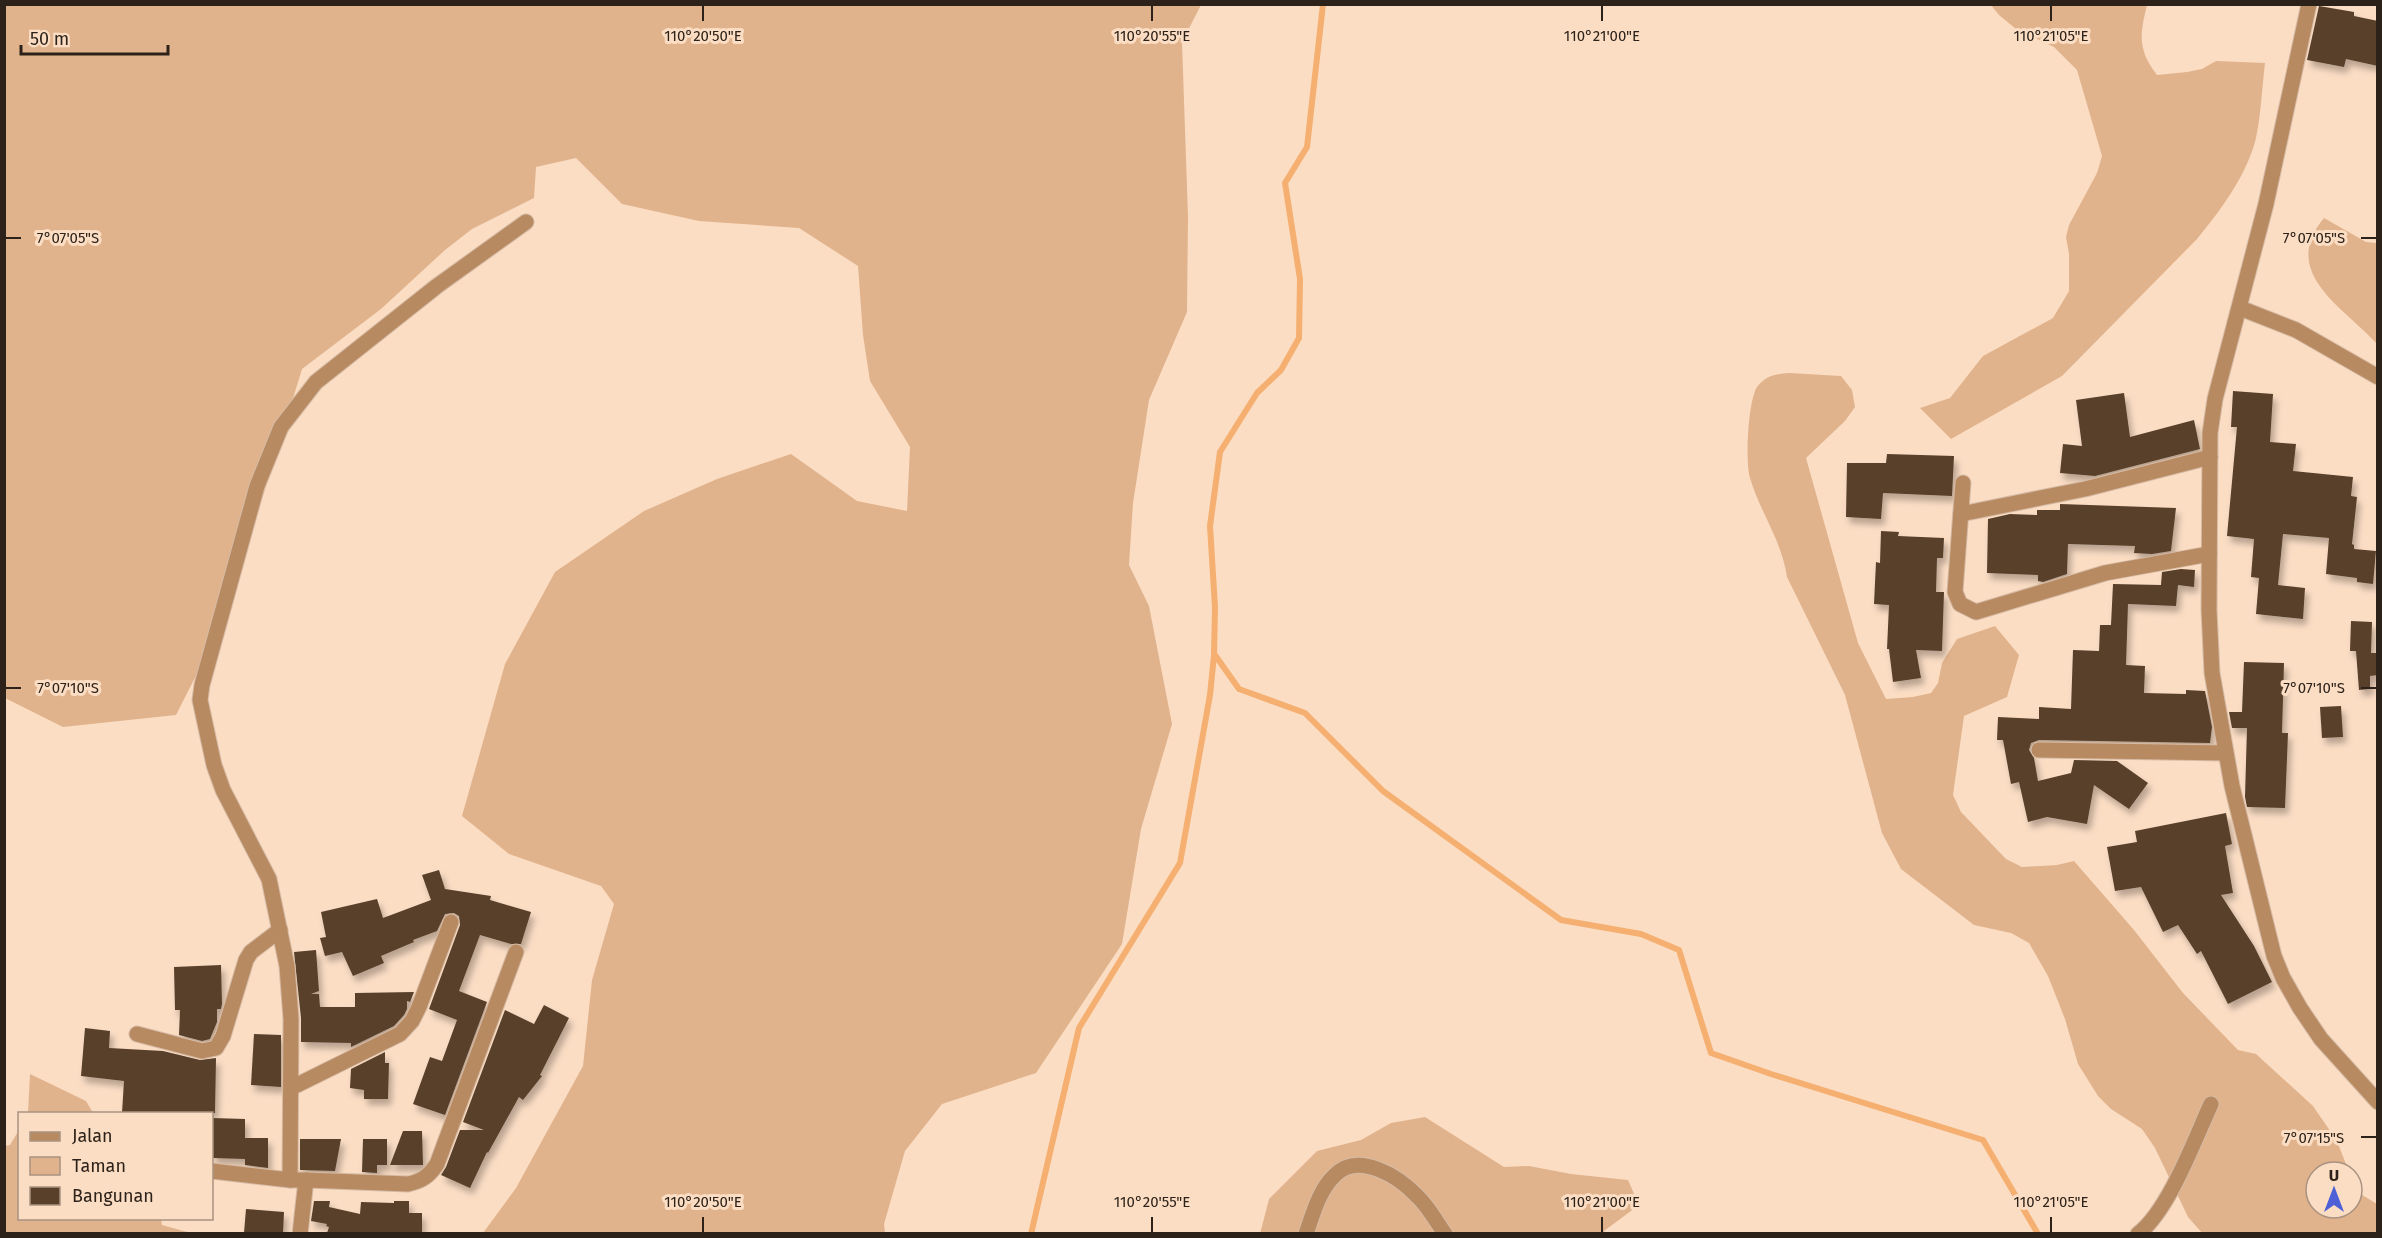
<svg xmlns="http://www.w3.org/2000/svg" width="2382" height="1238" font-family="'Fira Sans',sans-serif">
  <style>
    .green { fill: #e1b38c }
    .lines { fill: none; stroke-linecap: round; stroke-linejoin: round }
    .stream { stroke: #f5af70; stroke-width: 6 }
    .building { fill: #58402b; filter: url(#shadow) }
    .minor-casing { stroke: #d6bba5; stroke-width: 17 }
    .minor { stroke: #b88a62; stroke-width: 15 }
    .ticks { fill: none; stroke: #2d2219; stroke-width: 2 }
    .ticks-label { font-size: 15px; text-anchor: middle; fill: #2d2219; stroke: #fbddc4; stroke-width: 6; stroke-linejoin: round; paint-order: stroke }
  </style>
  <defs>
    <filter id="shadow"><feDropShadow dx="3.5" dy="6" stdDeviation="3" flood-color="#0004"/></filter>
  </defs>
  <rect width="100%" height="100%" fill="#fbddc4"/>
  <!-- green -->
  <g class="green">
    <polygon points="4,5 1201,5 1182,42 1188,217 1187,312 1149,400 1133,503 1129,565 1149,606 1172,724 1141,829 1122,944 1036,1073 942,1104 905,1151 884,1224 885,1233 483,1233 516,1188 583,1066 592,980 614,904 601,886 509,854 462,816 505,664 555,572 644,511 717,479 791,454 857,501 907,511 910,447 870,381 863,335 858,266 799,228 699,221 622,204 576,158 536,167 534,198 472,229 445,250 381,309 302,369 235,587 207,654 176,715 63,727 5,698"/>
    <path d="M 1991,5 L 2147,5 C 2140,34 2137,49 2157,75 L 2187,72 L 2202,69 L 2216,61 L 2265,63 C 2262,88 2261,114 2256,138 C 2247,175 2221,210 2197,239 L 2062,376 L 1951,439 L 1920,408 L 1950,398 L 1983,356 L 2053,318 L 2069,291 L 2069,254 L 2066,237 L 2069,225 L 2097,173 L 2102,156 L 2077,70 L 2054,47 L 2016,29 L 1999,15 Z"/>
    <path d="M 2324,218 L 2366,242 L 2377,243 L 2377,344 C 2345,308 2278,273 2324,218 Z"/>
    <path d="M 1789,373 L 1841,376 L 1852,390 L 1855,407 L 1845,421 L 1806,458 L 1858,643 L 1886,699 L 1913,697 L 1931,693 L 1938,683 L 1942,663 L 1957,639 L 1995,626 L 2019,655 L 2007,697 L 1964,716 L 1953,795 L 1961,812 L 2006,859 L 2022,867 L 2057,865 L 2074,861 L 2134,930 L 2183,993 L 2238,1050 L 2256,1054 L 2313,1106 L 2337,1141 L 2349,1172 L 2316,1172 L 2316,1208 L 2352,1208 L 2352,1178 L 2359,1193 L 2377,1204 L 2377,1233 L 2203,1234 L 2188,1217 L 2155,1148 L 2142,1129 L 2111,1109 L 2098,1096 L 2078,1064 L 2065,1019 L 2048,976 L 2029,943 L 2011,933 L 1974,925 L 1901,869 L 1882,833 L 1845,695 L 1787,577 C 1782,541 1760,512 1750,478 C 1745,462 1748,401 1757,387 C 1766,375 1776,374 1789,373 Z"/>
    <polygon points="30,1074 86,1101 93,1113 28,1113"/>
    <polygon points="1425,1117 1504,1167 1529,1166 1571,1174 1628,1180 1639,1205 1604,1231 1605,1233 1260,1234 1269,1199 1317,1151 1361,1140 1391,1123"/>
    <polygon points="19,1130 20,1218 161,1219 162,1225 191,1233 5,1233 5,1146 10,1145"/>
  </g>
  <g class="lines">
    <!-- stream -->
    <g class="stream">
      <polyline points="1215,655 1239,689 1305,713 1383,791 1561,920 1641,934 1679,950 1711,1053 1771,1074 1983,1140 2038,1234"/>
      <polyline points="1031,1234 1079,1028 1180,863 1210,695 1214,655 1215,607 1210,526 1220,452 1257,393 1281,370 1299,338 1300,279 1285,183 1307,147 1323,4"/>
    </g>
  </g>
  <!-- building -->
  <g class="building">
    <polygon points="2319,6 2354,12 2354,16 2378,21 2378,66 2346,59 2344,67 2307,60"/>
    <polygon points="2233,391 2273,394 2270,442 2296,444 2293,471 2353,477 2351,496 2357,497 2352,544 2354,545 2354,549 2376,551 2373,584 2357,582 2357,578 2326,574 2329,538 2283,534 2278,585 2305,588 2303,619 2256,614 2259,578 2251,577 2254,539 2227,536 2237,427 2231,427"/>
    <polygon points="2124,393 2130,437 2194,420 2200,449 2095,476 2060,473 2063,444 2082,446 2076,400"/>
    <polygon points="1887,454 1954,456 1952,496 1883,493 1881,519 1846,517 1847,463 1886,463"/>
    <polygon points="2060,504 2176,508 2171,551 2152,554 2134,553 2135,546 2068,544 2067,574 2043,582 2038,581 2038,575 1987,573 1988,519 2010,514 2037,515 2037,510 2060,510"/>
    <polygon points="1881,531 1899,532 1898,536 1944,538 1943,558 1937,558 1936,592 1944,592 1942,651 1916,650 1921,678 1893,682 1889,649 1887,649 1889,605 1874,604 1876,562 1880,563"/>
    <polygon points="2181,569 2195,570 2194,587 2178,585 2176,606 2128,604 2126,665 2145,666 2144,693 2186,694 2186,690 2205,691 2212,727 2210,743 2039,740 2031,743 2029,750 2034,758 2038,781 2071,773 2074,760 2117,761 2148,783 2129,809 2094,785 2087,824 2047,817 2028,822 2019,782 2011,784 2003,740 1997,740 1998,717 2039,719 2039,707 2071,709 2073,650 2099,651 2100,625 2111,625 2113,584 2161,585 2162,572"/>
    <polygon points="2351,621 2372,622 2371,653 2378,653 2378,675 2370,676 2370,689 2359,690 2356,651 2350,651"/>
    <polygon points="2244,662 2284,663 2282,733 2288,733 2285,808 2247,807 2245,797 2247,728 2232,728 2229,712 2242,712"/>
    <polygon points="2341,706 2343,737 2322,738 2320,707"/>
    <polygon points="2226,813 2232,844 2225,846 2233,893 2221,895 2254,946 2272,982 2228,1004 2201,951 2197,954 2178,925 2163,932 2141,887 2115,891 2107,847 2137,842 2135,831"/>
    <polygon points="439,870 445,889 491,896 490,900 531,912 521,944 511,944 480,935 459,991 487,1002 445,1115 413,1104 430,1057 442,1061 457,1020 429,1009 460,925 459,916 454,913 445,914 437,931 413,940 414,942 381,956 384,963 353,976 342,952 325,956 320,938 326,937 321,912 377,899 383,918 431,900 422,875"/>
    <polygon points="316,950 319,991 311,994 319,994 320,1007 355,1007 355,993 414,992 410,1002 407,1001 407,1009 404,1015 394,1026 351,1047 351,1043 301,1042 301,1018 294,952"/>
    <polygon points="221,965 222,1004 221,1009 217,1009 217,1022 210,1039 202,1041 179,1035 180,1010 175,1010 174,967"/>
    <polygon points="544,1005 569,1018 540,1075 542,1076 523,1100 519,1097 488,1153 487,1152 470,1188 441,1175 446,1167 460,1130 484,1130 463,1122 505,1010 534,1024"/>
    <polygon points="85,1028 110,1031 109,1048 163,1051 200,1060 216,1058 215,1113 122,1113 124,1081 81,1076"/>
    <polygon points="254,1034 281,1035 281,1087 251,1085"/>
    <polygon points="385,1052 385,1063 389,1063 388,1099 364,1099 364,1090 350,1088 351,1069"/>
    <polygon points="212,1118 245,1119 245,1138 268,1138 268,1168 245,1165 245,1159 212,1158"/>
    <polygon points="403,1131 422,1131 423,1165 390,1165"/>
    <polygon points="300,1139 341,1139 335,1171 300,1170"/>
    <polygon points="363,1139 387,1139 387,1165 377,1165 377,1173 362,1172"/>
    <polygon points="314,1201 330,1201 329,1207 360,1214 361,1202 394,1203 394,1201 409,1201 409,1213 422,1213 422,1233 327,1233 329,1227 326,1226 327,1224 311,1221"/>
    <polygon points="246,1209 284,1212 283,1233 244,1233"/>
  </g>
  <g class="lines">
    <!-- minor casing -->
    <g class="minor-casing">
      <g id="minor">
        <polyline points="2309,4 2266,204 2215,399 2210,433 2209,610 2212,673 2232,786 2274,956 2283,978 2300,1008 2321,1039 2378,1102"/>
        <polyline points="2240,308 2296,330 2378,377"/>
        <polyline points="1963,483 1955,592 1960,604 1976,612 2105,573 2209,554"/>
        <polyline points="1961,514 2085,489 2210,457"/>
        <polyline points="2039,750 2225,753"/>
        <polyline points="137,1034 202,1051 216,1048 223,1036 246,960 251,952 280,930"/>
        <polyline points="291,1088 400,1034 412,1021 419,1007 451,922"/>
        <polyline points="212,1171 290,1180"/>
        <path d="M 306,1180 L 408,1184 C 422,1181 429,1176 437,1164 L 516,952"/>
        <polyline points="300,1234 306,1180 290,1180 291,1019 287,966 269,879 223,790 214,765 200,700 202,685 257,486 281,427 316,382 437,286 526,222"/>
        <path d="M 1306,1234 C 1313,1214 1319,1190 1335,1175 C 1359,1151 1399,1177 1417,1196 C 1428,1206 1436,1221 1445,1234"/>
        <path d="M 2138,1234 C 2169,1210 2194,1141 2211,1104"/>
      </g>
    </g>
    <!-- minor -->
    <use href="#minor" class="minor"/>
  </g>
  <!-- ticks -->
  <path class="ticks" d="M 703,6 L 703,21M 1152,6 L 1152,21M 1602,6 L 1602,21M 2051,6 L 2051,21M 6,238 L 21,238M 2361,238 L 2376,238M 6,688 L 21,688M 2361,688 L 2376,688M 2361,1137 L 2376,1137M 703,1217 L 703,1232M 1152,1217 L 1152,1232M 1602,1217 L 1602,1232M 2051,1217 L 2051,1232"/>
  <g class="ticks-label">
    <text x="703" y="41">110°20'50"E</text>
    <text x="1152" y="41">110°20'55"E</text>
    <text x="1602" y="41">110°21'00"E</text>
    <text x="2051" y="41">110°21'05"E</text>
    <text x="68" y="243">7°07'05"S</text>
    <text x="2314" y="243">7°07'05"S</text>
    <text x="68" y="693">7°07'10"S</text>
    <text x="2314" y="693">7°07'10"S</text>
    <text x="2314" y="1143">7°07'15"S</text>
    <text x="703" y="1207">110°20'50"E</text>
    <text x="1152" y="1207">110°20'55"E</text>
    <text x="1602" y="1207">110°21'00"E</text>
    <text x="2051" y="1207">110°21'05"E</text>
  </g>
  <!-- border -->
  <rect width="2382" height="1238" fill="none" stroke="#2d2219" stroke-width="12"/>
  <!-- legend -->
  <rect x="18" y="1112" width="195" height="108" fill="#fbddc4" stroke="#a99280" stroke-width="1.5"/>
  <rect x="30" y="1132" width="30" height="9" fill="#b88a62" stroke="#a99280" stroke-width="1.5"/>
  <text x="72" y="1142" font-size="18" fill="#2d2219">Jalan</text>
  <rect x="30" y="1157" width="30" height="18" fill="#e1b38c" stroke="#a99280" stroke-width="1.5"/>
  <text x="72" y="1172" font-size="18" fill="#2d2219">Taman</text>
  <rect x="30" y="1187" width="30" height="18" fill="#58402b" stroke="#a99280" stroke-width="1.5"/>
  <text x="72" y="1202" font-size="18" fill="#2d2219">Bangunan</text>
  <!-- north arrow -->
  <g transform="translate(2334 1190)"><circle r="28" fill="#fbddc4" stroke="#a99280" stroke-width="1.5"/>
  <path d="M0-4.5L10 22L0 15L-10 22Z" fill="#4d60d5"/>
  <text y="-9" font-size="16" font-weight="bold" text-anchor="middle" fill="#2d2219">U</text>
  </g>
  <!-- scale -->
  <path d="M21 45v9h147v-9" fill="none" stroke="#2d2219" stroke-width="3"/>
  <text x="30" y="45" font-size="18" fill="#2d2219" stroke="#fbddc4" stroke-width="4.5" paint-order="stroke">50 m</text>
</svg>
